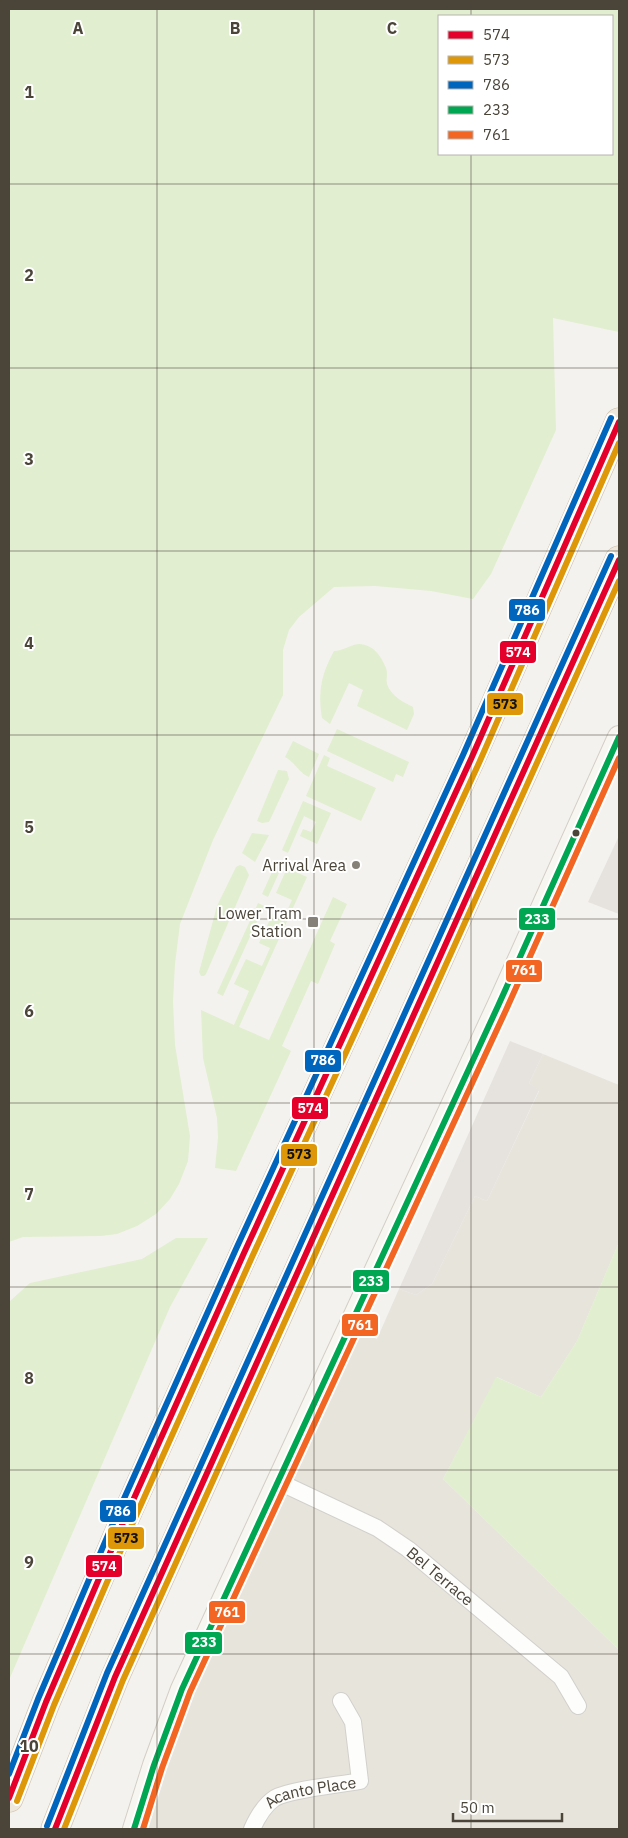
<svg xmlns="http://www.w3.org/2000/svg" width="628" height="1838" font-family="'IBM Plex Sans',sans-serif">
  <style>
    .residential { fill: #e7e4dc }
    .green { fill: #e1eecf; fill-rule: evenodd }
    .parking { fill: #e6e3df }
    .lines { fill: none; stroke-linecap: round; stroke-linejoin: round }
    .street-casing { stroke: #d2d0cb; stroke-width: 18 }
    .secondary-casing { stroke: #d3cfc5; stroke-width: 24 }
    .highway-casing { stroke: #ccbfa9; stroke-width: 29 }
    .street { stroke: #fdfdfc; stroke-width: 16 }
    .secondary { stroke: #f7f6f1; stroke-width: 22 }
    .highway { stroke: #ede8db; stroke-width: 28 }
    .bus-1-casing { stroke: #fff; stroke-width: 10 }
    .bus-2-casing { stroke: #fff; stroke-width: 10 }
    .bus-3-casing { stroke: #fff; stroke-width: 10 }
    .bus-4-casing { stroke: #fff; stroke-width: 10 }
    .bus-5-casing { stroke: #fff; stroke-width: 10 }
    .bus-1 { stroke: #e4002b; stroke-width: 6 }
    .bus-2 { stroke: #dd9709; stroke-width: 6 }
    .bus-3 { stroke: #0065bd; stroke-width: 6 }
    .bus-4 { stroke: #00a651; stroke-width: 6 }
    .bus-5 { stroke: #f26522; stroke-width: 6 }
    .grid { fill: none; stroke: #4b4439; stroke-width: 1; stroke-opacity: 0.55 }
    .bus-dot { fill: #4b4439; stroke: #fff; stroke-width: 2 }
    .poi-dot { fill: #868178; stroke: #fff; stroke-width: 2 }
    .labels { text-anchor: middle; stroke-width: 4; stroke-linejoin: round; paint-order: stroke }
    .poi-label { font-size: 16px; fill: #4b4439; stroke: #fff; text-anchor: end }
    .street-label { font-size: 16px; fill: #4b4439; stroke: #fff }
    .grid-label { font-size: 16px; text-anchor: middle; font-weight: bold; fill: #4b4439; stroke: #fff; stroke-width: 4; stroke-linejoin: round; paint-order: stroke }
    .line-badge { stroke: #fff; stroke-width: 2 }
    .badge-label { font-size: 14px; text-anchor: middle; font-weight: bold; fill: #fff }
    .pale-badge-label { font-size: 14px; text-anchor: middle; font-weight: bold; fill: #111 }
  </style>
  <rect width="100%" height="100%" fill="#f4f2ee"/>
  <!-- residential -->
  <polygon class="residential" points="543,1054 619,1085 619,1242 577,1341 541,1397 497,1377 443,1479 619,1650 619,1829 134,1829 349,1328 377,1339 399,1289 416,1295 432,1284 475,1196 487,1201 539,1091 529,1083"/>
  <!-- green -->
  <g class="green">
    <path d="M 9,9 L 619,9 L 619,332 L 553,318 L 556,430 L 491,574 L 473,599 L 431,591 L 375,586 L 334,587 L 299,617 L 289,630 L 283,650 L 283,695 L 213,840 L 180,924 L 175,964 L 173,1001 L 175,1045 L 190,1136 L 188,1161 L 179,1184 L 170,1199 L 156,1214 L 137,1226 L 117,1234 L 101,1236 L 23,1237 L 9,1242 ZM 439,16 L 612,16 L 612,154 L 439,154 Z"/>
    <path d="M 359,644 C 374,645 381,656 386,668 C 388,673 386,679 387,684 C 391,696 403,702 413,707 L 414,714 L 407,730 L 357,706 L 363,690 L 349,683 L 330,724 L 322,718 C 318,691 321,675 334,651 C 343,651 349,645 359,644 Z"/>
    <polygon points="337,729 409,762 403,777 396,774 393,782 327,751"/>
    <path d="M 293,741 L 319,754 L 309,777 C 299,773 295,762 285,757 Z"/>
    <polygon points="324,755 330,758 327,766 376,788 361,821 306,796"/>
    <polygon points="278,770 287,771 289,779 269,822 262,823 257,821"/>
    <polygon points="303,801 331,813 317,844 300,836 303,829 311,832 316,822 304,816 288,853 282,850"/>
    <polygon points="252,833 269,835 255,862 242,853"/>
    <polygon points="277,861 283,864 268,897 262,894"/>
    <polygon points="240,865 245,867 249,875 206,974 204,976 201,976 199,972 217,906 236,867"/>
    <polygon points="287,868 307,877 239,1027 269,1040 333,897 347,904 330,941 335,944 318,984 311,981 282,1046 291,1051 236,1171 215,1168 218,1137 217,1118 203,1058 201,1010 234,1025 249,991 234,984 246,959 262,966 270,948 259,943 273,913 284,917 292,900 276,893"/>
    <polygon points="258,903 264,906 223,996 217,993"/>
    <polygon points="176,1238 208,1238 170,1307 9,1680 9,1302 30,1283 142,1259"/>
    <polygon points="619,1242 619,1650 443,1479 496,1377 541,1397 577,1341"/>
  </g>
  <!-- parking -->
  <g class="parking">
    <polygon points="619,836 619,914 588,902"/>
    <polygon points="510,1041 543,1054 529,1083 539,1090 487,1201 475,1196 432,1284 416,1295 399,1289"/>
  </g>
  <g class="lines">
    <!-- street casing -->
    <g class="street-casing">
      <g id="street">
        <path id="s1" d="M 277,1481 L 377,1528 L 408,1549 L 561,1677 L 578,1706"/>
        <path id="s2" d="M 252,1829 C 257,1818 264,1805 275,1798 C 292,1789 340,1785 360,1781 L 353,1722 L 341,1701"/>
      </g>
    </g>
    <!-- secondary casing -->
    <g class="secondary-casing">
      <polyline id="secondary" points="134,1829 154,1765 182,1689 498,1006 619,737"/>
    </g>
    <!-- highway casing -->
    <g class="highway-casing">
      <g id="highway">
        <polyline points="9,1798 46,1702 122,1525 244,1253 471,759 619,422"/>
        <polyline points="55,1829 115,1677 619,560"/>
      </g>
    </g>
    <!-- street -->
    <use href="#street" class="street"/>
    <!-- secondary -->
    <use href="#secondary" class="secondary"/>
    <!-- highway -->
    <use href="#highway" class="highway"/>
    <!-- bus-1 casing -->
    <g class="bus-1-casing">
      <g id="bus-1">
        <polyline points="9,1798 46,1702 122,1525 244,1253 471,759 619,422"/>
        <polyline points="55,1829 115,1677 619,560"/>
      </g>
    </g>
    <!-- bus-2 casing -->
    <g class="bus-2-casing">
      <g id="bus-2">
        <polyline points="17,1801 54,1705 130,1529 252,1257 479,763 619,443"/>
        <polyline points="64,1829 123,1680 619,581"/>
      </g>
    </g>
    <!-- bus-3 casing -->
    <g class="bus-3-casing">
      <g id="bus-3">
        <polyline points="9,1774 38,1699 114,1521 236,1249 463,755 611,418"/>
        <polyline points="47,1826 107,1673 611,556"/>
      </g>
    </g>
    <!-- bus-4 casing -->
    <g class="bus-4-casing">
      <polyline id="bus-4" points="134,1829 154,1765 182,1689 498,1006 619,737"/>
    </g>
    <!-- bus-5 casing -->
    <g class="bus-5-casing">
      <polyline id="bus-5" points="143,1829 162,1768 190,1692 506,1010 619,758"/>
    </g>
    <!-- bus-1 -->
    <use href="#bus-1" class="bus-1"/>
    <!-- bus-2 -->
    <use href="#bus-2" class="bus-2"/>
    <!-- bus-3 -->
    <use href="#bus-3" class="bus-3"/>
    <!-- bus-4 -->
    <use href="#bus-4" class="bus-4"/>
    <!-- bus-5 -->
    <use href="#bus-5" class="bus-5"/>
  </g>
  <!-- grid -->
  <path class="grid" d="M 157,9 L 157,1829M 314,9 L 314,1829M 471,9 L 471,16M 471,154 L 471,1829M 9,184 L 619,184M 9,368 L 619,368M 9,551 L 619,551M 9,735 L 619,735M 9,919 L 619,919M 9,1103 L 619,1103M 9,1287 L 619,1287M 9,1470 L 619,1470M 9,1654 L 619,1654"/>
  <!-- markers -->
  <circle class="bus-dot" cx="576" cy="833" r="4.5"/>
  <g class="poi-dot">
    <circle cx="356" cy="865" r="5"/>
    <rect x="307" y="916" width="12" height="12" rx="2.5"/>
  </g>
  <g class="labels">
    <!-- poi labels -->
    <g class="poi-label">
      <text x="346" y="871">Arrival Area</text>
      <text x="302" y="919">Lower Tram<tspan x="302" dy="18">Station</tspan></text>
    </g>
    <!-- street labels -->
    <g class="street-label">
      <text dy="6" stroke="none"><textPath href="#s1" startOffset="190">Bel Terrace</textPath></text>
      <text dy="6" stroke="none"><textPath href="#s2" startOffset="75">Acanto Place</textPath></text>
    </g>
  </g>
  <g class="grid-label">
    <text x="78" y="34">A</text>
    <text x="235" y="34">B</text>
    <text x="392" y="34">C</text>
    <text x="29" y="98">1</text>
    <text x="29" y="281">2</text>
    <text x="29" y="465">3</text>
    <text x="29" y="649">4</text>
    <text x="29" y="833">5</text>
    <text x="29" y="1017">6</text>
    <text x="29" y="1200">7</text>
    <text x="29" y="1384">8</text>
    <text x="29" y="1568">9</text>
    <text x="29" y="1752">10</text>
  </g>
  <g class="line-badge">
    <rect x="508" y="598" width="38" height="24" rx="5" fill="#0065bd"/>
    <rect x="499" y="640" width="38" height="24" rx="5" fill="#e4002b"/>
    <rect x="486" y="692" width="38" height="24" rx="5" fill="#dd9709"/>
    <rect x="518" y="907" width="38" height="24" rx="5" fill="#00a651"/>
    <rect x="505" y="959" width="38" height="24" rx="5" fill="#f26522"/>
    <rect x="304" y="1049" width="38" height="24" rx="5" fill="#0065bd"/>
    <rect x="291" y="1096" width="38" height="24" rx="5" fill="#e4002b"/>
    <rect x="280" y="1143" width="38" height="24" rx="5" fill="#dd9709"/>
    <rect x="352" y="1269" width="38" height="24" rx="5" fill="#00a651"/>
    <rect x="341" y="1313" width="38" height="24" rx="5" fill="#f26522"/>
    <rect x="99" y="1499" width="38" height="24" rx="5" fill="#0065bd"/>
    <rect x="107" y="1526" width="38" height="24" rx="5" fill="#dd9709"/>
    <rect x="85" y="1554" width="38" height="24" rx="5" fill="#e4002b"/>
    <rect x="208" y="1600" width="38" height="24" rx="5" fill="#f26522"/>
    <rect x="184" y="1631" width="39" height="24" rx="5" fill="#00a651"/>
  </g>
  <g class="badge-label">
    <text x="527" y="615">786</text>
    <text x="518" y="657">574</text>
    <text x="537" y="924">233</text>
    <text x="524" y="975">761</text>
    <text x="323" y="1065">786</text>
    <text x="310" y="1113">574</text>
    <text x="371" y="1286">233</text>
    <text x="360" y="1330">761</text>
    <text x="118" y="1516">786</text>
    <text x="104" y="1571">574</text>
    <text x="227" y="1617">761</text>
    <text x="204" y="1647">233</text>
  </g>
  <g class="pale-badge-label">
    <text x="505" y="709">573</text>
    <text x="299" y="1159">573</text>
    <text x="126" y="1543">573</text>
  </g>
  <!-- border -->
  <rect width="628" height="1838" fill="none" stroke="#4b4439" stroke-width="20"/>
  <!-- legend -->
  <rect x="438" y="15" width="175" height="140" fill="#ffffff" stroke="#b7b4b0"/>
  <rect x="448" y="31" width="25" height="8" fill="#e4002b" stroke="#b7b4b0"/>
  <text x="483" y="40" font-size="15" fill="#4b4439">574</text>
  <rect x="448" y="56" width="25" height="8" fill="#dd9709" stroke="#b7b4b0"/>
  <text x="483" y="65" font-size="15" fill="#4b4439">573</text>
  <rect x="448" y="81" width="25" height="8" fill="#0065bd" stroke="#b7b4b0"/>
  <text x="483" y="90" font-size="15" fill="#4b4439">786</text>
  <rect x="448" y="106" width="25" height="8" fill="#00a651" stroke="#b7b4b0"/>
  <text x="483" y="115" font-size="15" fill="#4b4439">233</text>
  <rect x="448" y="131" width="25" height="8" fill="#f26522" stroke="#b7b4b0"/>
  <text x="483" y="140" font-size="15" fill="#4b4439">761</text>
  <!-- scale -->
  <path d="M453 1813v8h109v-8" fill="none" stroke="#4b4439" stroke-width="2.5"/>
  <text x="460" y="1813" font-size="15" fill="#4b4439" stroke="#ffffff" stroke-width="4" paint-order="stroke">50 m</text>
</svg>
